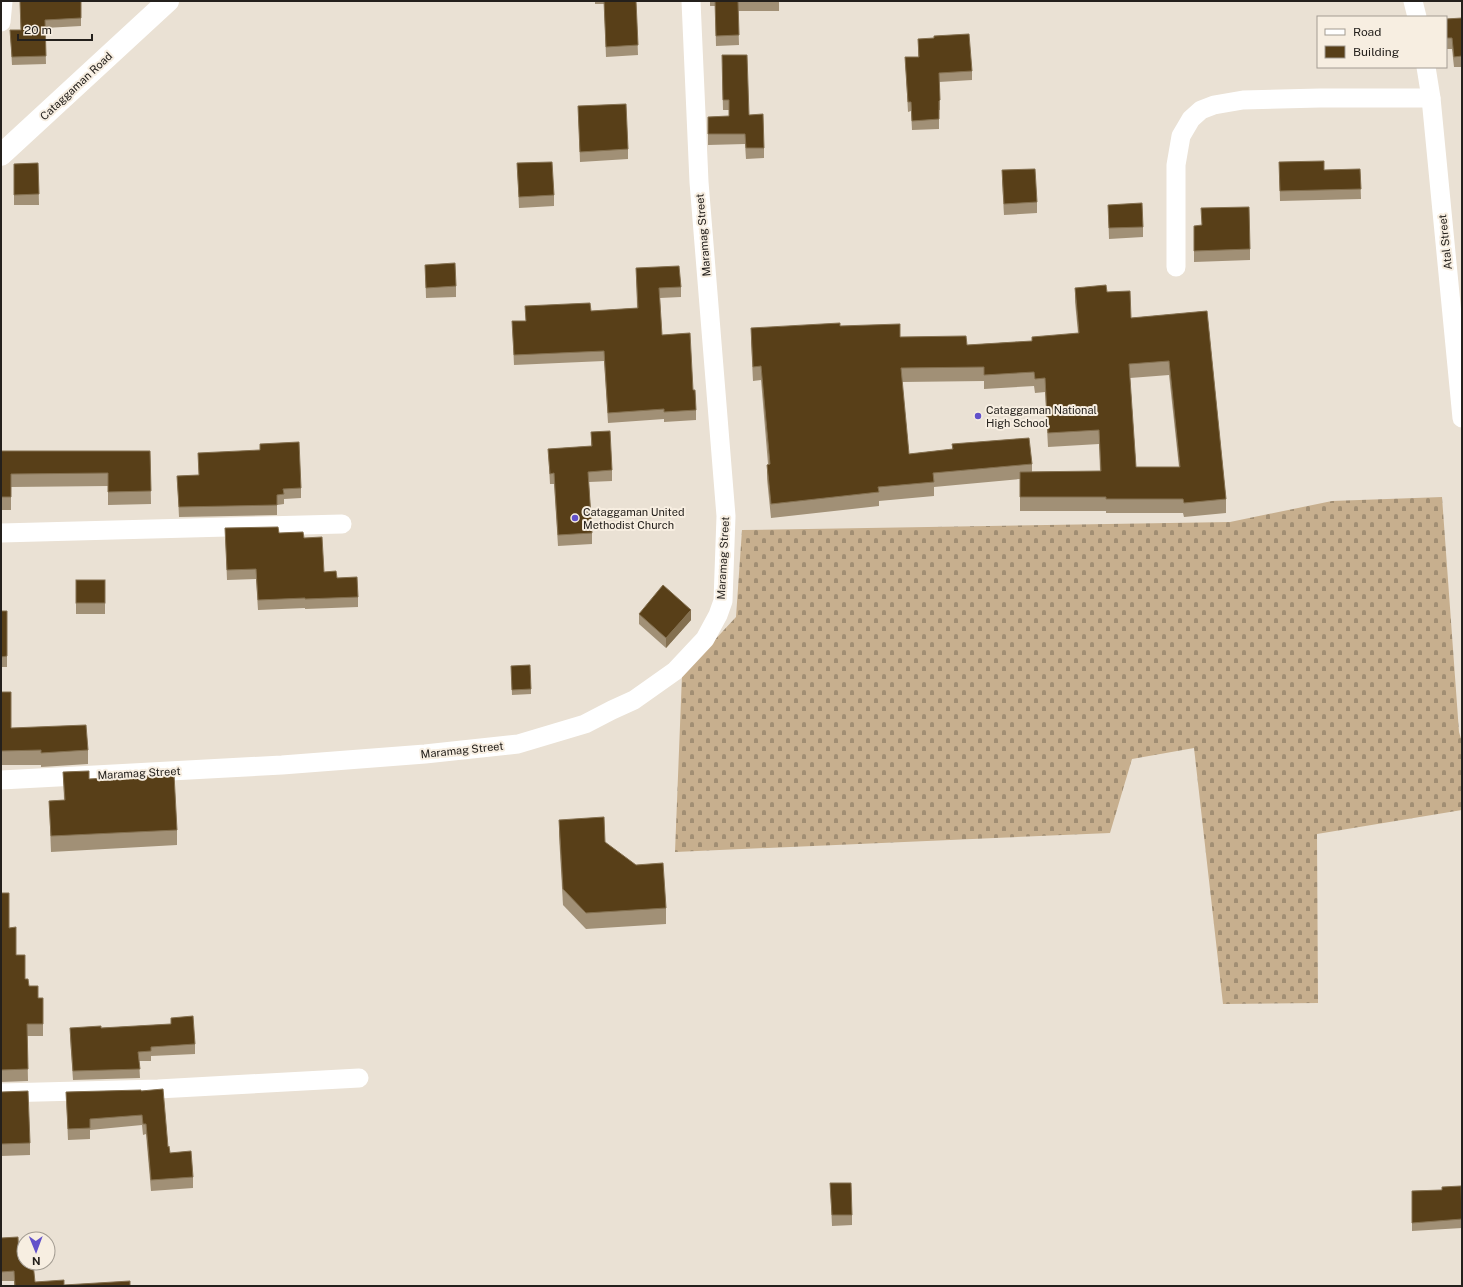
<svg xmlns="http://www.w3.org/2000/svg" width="1463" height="1287" font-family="'Public Sans',sans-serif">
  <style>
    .cemetery { fill: url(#cemetery-stones) }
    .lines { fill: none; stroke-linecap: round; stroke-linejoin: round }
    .minor { stroke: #fff; stroke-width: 19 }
    .tertiary { stroke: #fff; stroke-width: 22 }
    .wall { fill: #a19076; fill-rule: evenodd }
    .shaded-wall { fill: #847050 }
    .building { fill: #583f18; stroke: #847050; fill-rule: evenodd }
    .poi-dot { fill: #6251ca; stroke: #f7eee1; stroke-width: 1.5 }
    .labels { text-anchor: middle; stroke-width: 4; stroke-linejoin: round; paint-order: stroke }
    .street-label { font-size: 11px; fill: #24201c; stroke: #f7eee1 }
    .poi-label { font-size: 11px; fill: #24201c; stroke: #f7eee1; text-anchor: start }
  </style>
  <defs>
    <pattern id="cemetery-stones" width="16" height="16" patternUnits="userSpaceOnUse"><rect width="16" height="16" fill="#c7af8e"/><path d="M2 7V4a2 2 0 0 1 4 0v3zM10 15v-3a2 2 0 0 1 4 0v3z" fill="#a18e73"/></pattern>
  </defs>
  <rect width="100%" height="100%" fill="#eae1d4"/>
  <!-- cemetery -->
  <polygon class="cemetery" points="1442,497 1459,732 1462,742 1462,810 1317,834 1318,1003 1223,1004 1194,748 1132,759 1110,833 675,852 682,675 736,617 742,530 1230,522 1332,501"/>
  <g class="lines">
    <!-- minor -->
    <g class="minor">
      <polyline points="1413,1 1417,17"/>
      <polyline points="1,22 3,1"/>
      <polyline points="1426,67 1431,98 1462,418"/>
      <polyline points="1176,267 1176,165 1181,136 1191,119 1201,110 1214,105 1243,100 1320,98 1431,98"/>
      <polyline points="1,533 342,524"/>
      <polyline points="1,780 282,765 425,754 518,744 585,724 612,710 634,700 675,671 705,639 718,615 723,601 726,516 699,182 691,1"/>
      <polyline points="1,1093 158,1089 359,1078"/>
    </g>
    <!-- tertiary -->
    <polyline class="tertiary" points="1,155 168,1"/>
  </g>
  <!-- wall -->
  <g class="wall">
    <polygon points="20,1 81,1 81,26 45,28 46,64 12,65 10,30 21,30"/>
    <polygon points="595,1 643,1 636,2 638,55 606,57 604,4 595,4"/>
    <polygon points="710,1 779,1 779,11 738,11 739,45 716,46 715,6 710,6"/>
    <polygon points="1462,18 1462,67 1454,67 1452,49 1446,49 1446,19"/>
    <polygon points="918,39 972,71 972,80 939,82 940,100 940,110 939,110 939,129 912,130 911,111 908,112 905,57 918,57"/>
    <polygon points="722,66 749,115 764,148 764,158 746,159 745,144 708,145 708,117 729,116 729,110 723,110"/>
    <polygon points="578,106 628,149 628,159 580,162"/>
    <polygon points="1279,162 1324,170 1360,169 1361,199 1280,201"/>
    <polygon points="38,163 39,205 14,205 14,164"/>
    <polygon points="517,163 554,195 554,206 519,208"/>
    <polygon points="1002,170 1037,202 1037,213 1004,215 1002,181"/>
    <polygon points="1108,205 1143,227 1143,237 1109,239"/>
    <polygon points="1194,226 1250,249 1250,260 1194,262"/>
    <polygon points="425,265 456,286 456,297 426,298"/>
    <polygon points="636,268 681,287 681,297 660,298 662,335 693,390 696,410 696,420 664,422 664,419 608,423 604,361 514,365 512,321 526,321 525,306 591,311 637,308"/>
    <path d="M 1075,288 L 1107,292 L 1131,318 L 1207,311 L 1226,499 L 1226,513 L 1184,517 L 1183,513 L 1106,513 L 1106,511 L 1020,511 L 1020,479 L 934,487 L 934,496 L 879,501 L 879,506 L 771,518 L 767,479 L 767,465 L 768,464 L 761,380 L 753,381 L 751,342 L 751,328 L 840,326 L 900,337 L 967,345 L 1032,341 L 1078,333 L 1075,302 ZM 1169,375 L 1179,467 L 1136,467 L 1130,378 ZM 984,381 L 984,389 L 1034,386 L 1035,393 L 1045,392 L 1048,447 L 1099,444 L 1100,471 L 1032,472 L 1032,464 L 952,444 L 952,449 L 909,454 L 902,382 Z"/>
    <polygon points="591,432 612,470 612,481 589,482 592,533 592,544 558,546 554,484 550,484 548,449 591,446"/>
    <polygon points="1,451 150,451 151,504 108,505 108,486 11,487 11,510 1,510"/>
    <polygon points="198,453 301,488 301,498 284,499 284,504 277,505 277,515 179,517 177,476 199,475"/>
    <polygon points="225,528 279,533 304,538 324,572 337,578 358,597 358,607 305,609 305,608 258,610 256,579 227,580"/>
    <rect x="76" y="580" width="29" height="34"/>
    <rect x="1" y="611" width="6" height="56"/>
    <polygon points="639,614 691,620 666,648 639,624"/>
    <polygon points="511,666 531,689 531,694 512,695"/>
    <polygon points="1,692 11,728 88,750 88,764 41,767 41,765 1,765"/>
    <polygon points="63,772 89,779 177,830 177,845 51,852 49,801 64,800"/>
    <polygon points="559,820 605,842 666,908 666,924 586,929 563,905 559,836"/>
    <polygon points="1,893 16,955 25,979 29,986 38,998 43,998 43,1036 27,1036 28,1081 1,1082"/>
    <polygon points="171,1018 195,1044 195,1054 151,1056 151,1061 139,1061 140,1078 73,1080 70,1038 70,1028 101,1028 171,1024"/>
    <polygon points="141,1091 168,1147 170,1153 193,1177 193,1188 151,1191 146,1134 143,1135 142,1125 90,1130 90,1139 68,1140 66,1092"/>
    <polygon points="1,1092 30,1143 30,1155 1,1156"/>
    <polygon points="830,1183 852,1215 852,1225 832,1226"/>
    <polygon points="1461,1186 1462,1228 1412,1231 1412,1191 1442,1190"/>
    <polygon points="1,1238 19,1260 35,1282 64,1285 130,1286 14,1286 14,1281 1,1281"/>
  </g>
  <!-- shaded-wall -->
  <polygon class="shaded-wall" points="691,610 691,620 666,648 666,638"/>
  <!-- building -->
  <g class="building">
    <polygon points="20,1 81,1 81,18 45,20 46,56 12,57 10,30 21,30"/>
    <polygon points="604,1 636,1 638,45 606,47"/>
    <polygon points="715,1 762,1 738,1 739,35 716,36"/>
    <polygon points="1462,18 1462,56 1454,57 1452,38 1446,38 1446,19"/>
    <polygon points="969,34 972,71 939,73 940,100 939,101 939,119 912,121 911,102 908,102 905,57 919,57 918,39 934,38 934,36"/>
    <polygon points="722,55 747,55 749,115 763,114 764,148 746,148 745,134 708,134 708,117 729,116 729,100 723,100"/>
    <polygon points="626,104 628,149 580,152 578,106"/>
    <polygon points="1324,161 1324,170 1360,169 1361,189 1280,191 1279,162"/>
    <polygon points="552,162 554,195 519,197 517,163"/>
    <polygon points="38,163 39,194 14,195 14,164"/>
    <polygon points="1035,169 1037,202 1004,204 1002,170"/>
    <polygon points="1142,203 1143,227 1109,228 1108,205"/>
    <polygon points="1249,207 1250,249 1194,251 1194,226 1202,225 1201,208"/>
    <polygon points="455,263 456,286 426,288 425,265"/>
    <polygon points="679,266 681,287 659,288 662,335 690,333 693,390 695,390 696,410 664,412 664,409 608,413 604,351 514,355 512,321 526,321 525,306 590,303 591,311 638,308 636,268"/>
    <path d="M 1106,285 L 1107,292 L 1130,291 L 1131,318 L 1207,311 L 1226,499 L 1184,503 L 1183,499 L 1106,499 L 1106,497 L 1020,497 L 1020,472 L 1101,471 L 1099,430 L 1048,433 L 1045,378 L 1035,379 L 1034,372 L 984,375 L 984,367 L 901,368 L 909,454 L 953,449 L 952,444 L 1029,438 L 1032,464 L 933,473 L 934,482 L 878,487 L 879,492 L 771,504 L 767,465 L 770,464 L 761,366 L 753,367 L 751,328 L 840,323 L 840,326 L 900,324 L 900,337 L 966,336 L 967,345 L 1032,341 L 1032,337 L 1079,333 L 1075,288 ZM 1169,361 L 1180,467 L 1136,467 L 1129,364 Z"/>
    <polygon points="610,431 612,470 588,472 592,533 558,535 554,473 550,474 548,449 592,446 591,432"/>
    <polygon points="299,442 301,488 283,489 284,494 277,495 277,505 179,507 177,476 199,475 198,453 260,450 260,444"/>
    <polygon points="1,451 150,451 151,491 108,492 108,473 11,474 11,497 1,497"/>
    <polygon points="278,527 279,533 303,532 304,538 322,537 324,572 336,571 337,578 357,577 358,597 305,599 305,598 258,600 256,569 227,570 225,528"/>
    <rect x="76" y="580" width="29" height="23"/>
    <polygon points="663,585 691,610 666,638 639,614"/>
    <polygon points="1,611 7,611 7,656 1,657"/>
    <polygon points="530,665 531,689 512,690 511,666"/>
    <polygon points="1,692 11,692 11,728 86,725 88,750 41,753 41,750 1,751"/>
    <polygon points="89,771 89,779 174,774 177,830 51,836 49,801 65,800 63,772"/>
    <polygon points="604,817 605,842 636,865 663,863 666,908 586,913 563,889 559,820"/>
    <polygon points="1,893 9,893 9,928 16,927 16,955 25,955 25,979 28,979 29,986 38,986 38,998 43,998 43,1024 27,1024 28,1069 1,1070"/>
    <polygon points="193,1016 195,1044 151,1047 151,1051 138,1052 140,1069 73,1071 70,1028 101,1026 101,1028 171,1024 171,1018"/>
    <polygon points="163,1089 168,1147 169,1146 170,1153 191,1151 193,1177 151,1180 146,1124 143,1124 142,1115 90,1119 90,1128 68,1129 66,1092 141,1090 141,1091"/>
    <polygon points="28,1091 30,1143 1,1144 1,1092"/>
    <polygon points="830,1183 851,1183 852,1215 832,1215"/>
    <polygon points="1461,1186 1462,1219 1412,1223 1412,1191 1442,1190 1442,1187"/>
    <polygon points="18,1237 19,1260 24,1260 24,1263 33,1263 35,1282 64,1280 64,1285 130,1281 130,1286 15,1286 14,1271 1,1272 1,1238"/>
  </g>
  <!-- markers -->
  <g class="poi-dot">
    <circle cx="978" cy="416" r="4"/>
    <circle cx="575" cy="518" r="4"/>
  </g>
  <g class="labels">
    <!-- street labels -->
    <g class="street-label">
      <text transform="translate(76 86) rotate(-43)" y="4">Cataggaman Road</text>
      <text transform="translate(703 235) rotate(-95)" y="4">Maramag Street</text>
      <text transform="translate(1445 242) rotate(-96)" y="4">Atal Street</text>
      <text transform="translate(723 558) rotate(-87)" y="4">Maramag Street</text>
      <text transform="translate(462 750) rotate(-6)" y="4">Maramag Street</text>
      <text transform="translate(139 773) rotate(-3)" y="4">Maramag Street</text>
    </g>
    <!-- poi labels -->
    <g class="poi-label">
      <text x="986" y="414">Cataggaman National<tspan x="986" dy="13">High School</tspan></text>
      <text x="583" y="516">Cataggaman United<tspan x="583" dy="13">Methodist Church</tspan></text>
    </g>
  </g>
  <!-- border -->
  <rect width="1463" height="1287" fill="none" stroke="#24201c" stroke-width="4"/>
  <!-- legend -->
  <rect x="1317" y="16" width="130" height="52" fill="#f7eee1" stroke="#a39c92"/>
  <rect x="1325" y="29" width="20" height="6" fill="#ffffff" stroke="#a39c92"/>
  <text x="1353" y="36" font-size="12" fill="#24201c">Road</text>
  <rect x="1325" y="46" width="20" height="12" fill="#583f18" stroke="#a39c92"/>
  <text x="1353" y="56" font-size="12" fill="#24201c">Building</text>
  <!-- north arrow -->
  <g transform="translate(36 1251) rotate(179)"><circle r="19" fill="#f7eee1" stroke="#a39c92"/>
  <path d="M0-3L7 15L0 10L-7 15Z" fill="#6251ca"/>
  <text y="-6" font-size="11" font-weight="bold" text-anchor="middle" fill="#24201c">N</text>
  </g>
  <!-- scale -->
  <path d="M18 34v6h74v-6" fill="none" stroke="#24201c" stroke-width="2"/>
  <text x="24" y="34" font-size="12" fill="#24201c" stroke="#f7eee1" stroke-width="3" paint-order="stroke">20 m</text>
</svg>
